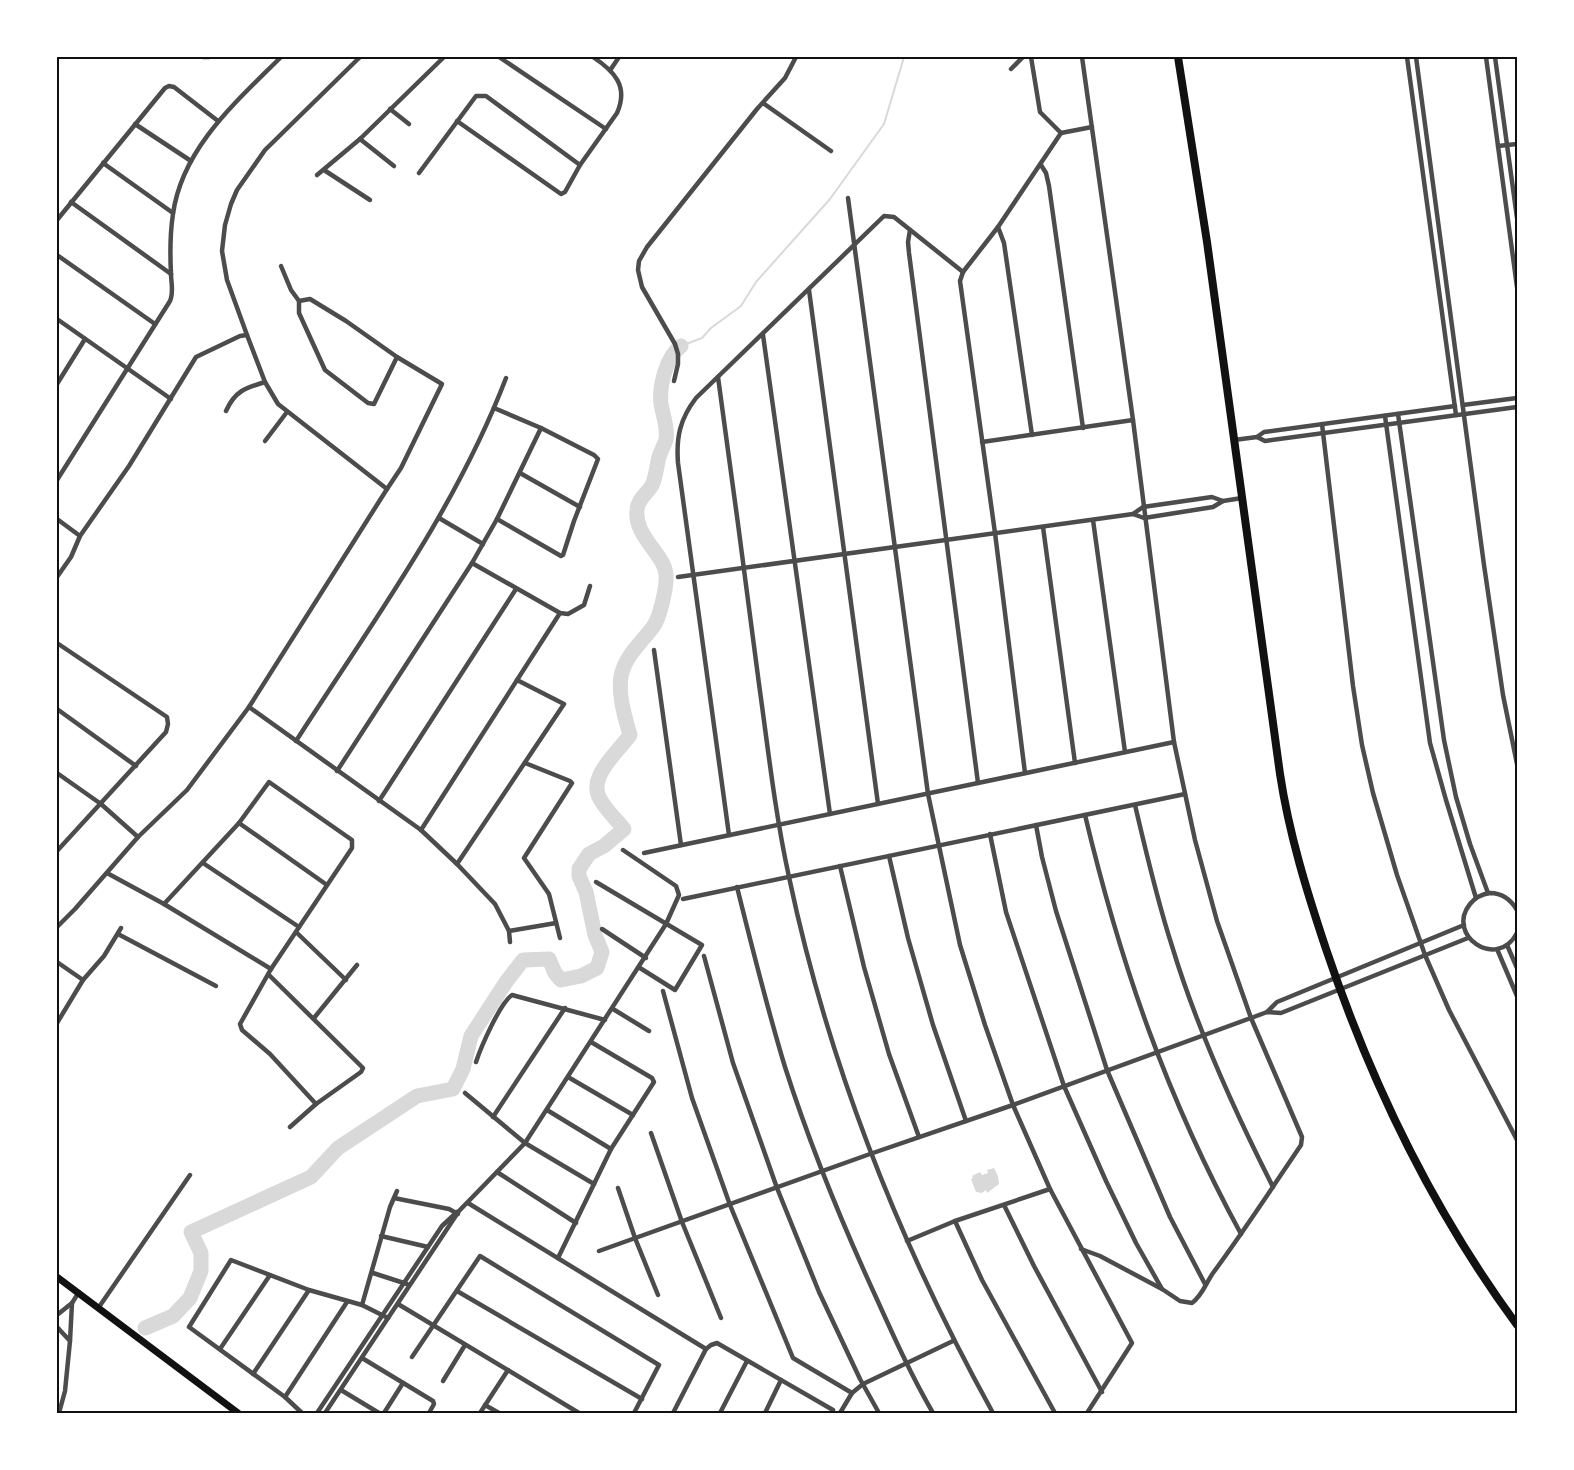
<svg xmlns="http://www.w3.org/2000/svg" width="1574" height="1470" font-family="'Fira Sans Condensed',sans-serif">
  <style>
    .water { fill: #d9d9d9 }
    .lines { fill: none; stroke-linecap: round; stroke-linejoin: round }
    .stream { stroke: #d9d9d9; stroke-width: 2 }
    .river { stroke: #d9d9d9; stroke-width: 15 }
    .minor { stroke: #4c4c4c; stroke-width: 4.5 }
    .secondary { stroke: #111; stroke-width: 7 }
    .primary { stroke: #111; stroke-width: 8 }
    .neatline { fill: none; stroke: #111; stroke-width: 2 }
  </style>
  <rect width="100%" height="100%" fill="#fff"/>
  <!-- water -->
  <polygon class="water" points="994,1168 998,1176 999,1184 987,1193 986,1190 982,1193 976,1192 971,1179 973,1178 972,1176 980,1172 982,1175 988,1173 987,1170"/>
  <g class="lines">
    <!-- stream -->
    <polyline class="stream" points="681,346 702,338 711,328 741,306 756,282 830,199 884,124 904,57"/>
    <!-- river -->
    <path class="river" d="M 145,1328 L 173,1316 L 190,1298 L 201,1271 L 201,1253 L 191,1232 L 311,1177 L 338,1148 L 417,1096 L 453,1089 L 463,1069 L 471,1036 L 506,982 L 523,960 L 549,959 L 555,973 L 561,980 L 581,976 L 597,968 L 602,952 L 595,935 L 586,892 L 579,876 L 579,869 L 589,854 L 604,846 L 624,829 C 616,819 606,810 600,799 C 587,777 618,752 630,735 C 625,717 618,696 621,676 C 625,656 641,643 653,627 C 660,618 667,586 666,575 C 665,554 634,537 637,510 C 638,497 649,493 653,483 C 656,475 657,465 659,457 C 661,451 664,445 666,440 C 668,427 663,416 661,404 C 659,386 666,357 681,346"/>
    <!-- minor -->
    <g class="minor">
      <polyline points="203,57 209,57"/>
      <polyline points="499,57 606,129"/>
      <polyline points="1031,57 1040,112 1061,133"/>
      <polyline points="1407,57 1456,415"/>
      <polyline points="1416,57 1484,565 1503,695 1517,764"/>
      <polyline points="1486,57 1517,287"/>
      <polyline points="1495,57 1517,218"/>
      <polyline points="611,69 619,57"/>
      <polyline points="1011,69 1023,57"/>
      <polyline points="763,103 831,151"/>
      <polyline points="390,109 409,124"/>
      <path d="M 457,121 L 561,194 L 565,192 L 580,165 L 617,113 C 629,86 614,71 593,57"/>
      <polyline points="135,124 191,161"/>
      <polyline points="1061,133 1092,127"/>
      <polyline points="360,139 394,166"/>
      <polyline points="1498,146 1517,144"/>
      <polyline points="103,163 173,213"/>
      <polyline points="1041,165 1046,173 1049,186 1083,428"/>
      <polyline points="324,170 370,200"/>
      <polyline points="419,173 476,96 486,96 580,165"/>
      <polyline points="317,175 360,139 444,57"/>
      <polyline points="848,198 928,794 960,945 985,1025 1013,1105 1050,1189 1132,1343 1087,1413"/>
      <polyline points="71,202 171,274"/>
      <polyline points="57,220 165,88 169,86 174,87 218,121"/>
      <polyline points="998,227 1004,243 1032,435"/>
      <polyline points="910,230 908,242 909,253 978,783"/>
      <polyline points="57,255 155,324"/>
      <polyline points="281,266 291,290 299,301 299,313 325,370 368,403 374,404 397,357"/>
      <polyline points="809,290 878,804"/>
      <polyline points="299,301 310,299 346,321 397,357 442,384 401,468 387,489"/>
      <polyline points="57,319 171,399"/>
      <polyline points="763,335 830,814"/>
      <path d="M 718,377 C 732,479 746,582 759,684 C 768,748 775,813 789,877 C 829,1067 899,1243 993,1413"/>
      <polyline points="674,381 678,364 678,354 675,344 642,287 638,270 639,261 647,247 757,109 785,78 796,57"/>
      <polyline points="57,384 85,339"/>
      <polyline points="1463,405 1517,398"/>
      <polyline points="494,408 541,428 594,455 598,459 574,521 563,555 561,556 497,519"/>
      <path d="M 226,411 C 235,391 245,388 265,382"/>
      <polyline points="1398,414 1444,740 1456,797 1470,844 1488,893"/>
      <polyline points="1385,416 1430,743 1446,800 1476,898"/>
      <polyline points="1322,424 1353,686 1362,745 1373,793 1397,875 1425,955 1449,1010 1517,1140"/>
      <polyline points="1257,437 1265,441 1517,407"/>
      <polyline points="1234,440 1257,437 1264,432 1455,406"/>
      <polyline points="265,441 287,412"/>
      <polyline points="982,442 1133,420"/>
      <polyline points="520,473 580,507"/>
      <path d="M 57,480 L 170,301 C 174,292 171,283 171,274 C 170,254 170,233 173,214 C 182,148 237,101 281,57"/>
      <polyline points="1133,514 1143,507 1212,497 1223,501"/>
      <polyline points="439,518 483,544"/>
      <polyline points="57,519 80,536"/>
      <polyline points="1093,520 1125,752"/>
      <polyline points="1043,527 1075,763"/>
      <polyline points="472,563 560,613 568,614 584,605 590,586"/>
      <polyline points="57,577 71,557 80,536 129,466 196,357 240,336 247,335"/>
      <polyline points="678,577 1133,514 1144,518 1213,507 1223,501 1242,498"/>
      <polyline points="57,643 167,717 168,724 166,732 57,851"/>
      <polyline points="654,650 681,845"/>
      <polyline points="249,707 421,830 457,864 495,904 509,931 510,942"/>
      <polyline points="57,709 136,766"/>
      <path d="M 296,741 C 371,624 456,509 506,378"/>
      <polyline points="525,763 570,781 572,783 524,858 549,894 560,938"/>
      <polyline points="337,771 472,563 497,519 541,428"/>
      <polyline points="57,773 101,804 138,837"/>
      <polyline points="1025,773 995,533 960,281 963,272 998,227 1061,133"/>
      <polyline points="379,801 516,589"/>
      <path d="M 1135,805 C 1146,852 1157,900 1172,946 C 1197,1029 1234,1110 1273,1187"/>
      <path d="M 1085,815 C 1121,966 1167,1098 1241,1234"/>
      <polyline points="239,823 327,885"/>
      <polyline points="1036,825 1042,857 1056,911 1107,1070 1170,1217 1205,1284"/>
      <polyline points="421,830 560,613"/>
      <polyline points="990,834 1006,912 1064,1086 1106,1181 1136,1243 1162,1289"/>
      <path d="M 729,835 L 678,463 C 676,437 680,419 696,398 L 884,216 L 894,217 L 963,272"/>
      <polyline points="644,853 1174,742"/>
      <polyline points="889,856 908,938 933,1025 966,1121"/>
      <polyline points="203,863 299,927"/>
      <polyline points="457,864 564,704 517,680"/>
      <polyline points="840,866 864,967 889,1054 919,1137"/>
      <polyline points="107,873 164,904 271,969"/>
      <polyline points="596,882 702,945 675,990 640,968"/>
      <path d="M 737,887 C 752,947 767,1008 785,1067 C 810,1145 841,1221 875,1295 C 893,1335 911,1375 933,1413"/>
      <polyline points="683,899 1185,794"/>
      <polyline points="164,904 239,823 269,782 352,840 352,848 271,969 240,1024 242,1030 270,1054 316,1104"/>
      <path d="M 1517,910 C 1511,900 1502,893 1490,893 C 1482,894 1475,898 1470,904 C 1445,935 1497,971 1517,933"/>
      <polyline points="57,927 75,909 138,837 187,790 249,707 387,489 278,404 265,382 247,335 227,280 222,251 225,225 231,204 237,190 265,150 360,57"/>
      <polyline points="602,929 646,958"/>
      <polyline points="509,931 556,923"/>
      <polyline points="296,932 346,980"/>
      <polyline points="118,934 216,986"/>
      <polyline points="1507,945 1517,968"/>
      <polyline points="1497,949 1517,996"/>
      <polyline points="704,956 733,1063 777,1188 819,1292 860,1379 879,1413"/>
      <polyline points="57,962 83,980"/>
      <polyline points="269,975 363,1068 361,1072 316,1104 290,1127"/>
      <polyline points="663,991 692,1098 730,1205 793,1358 852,1393"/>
      <polyline points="613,1009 649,1031"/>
      <polyline points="1267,1012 1277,1002 1464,925"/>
      <polyline points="314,1018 357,965"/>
      <polyline points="57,1023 83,980 104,956 121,928"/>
      <path d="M 476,1062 C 481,1047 500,1003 512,995 L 605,1020"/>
      <polyline points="568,1077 633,1115"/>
      <polyline points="465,1093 525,1143 594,1184"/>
      <polyline points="547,1110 611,1149"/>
      <polyline points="493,1117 565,1008"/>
      <polyline points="651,1133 682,1222 721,1318"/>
      <polyline points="497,1172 576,1223"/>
      <polyline points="618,1188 635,1238 658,1295"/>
      <polyline points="394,1198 449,1209 458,1214"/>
      <polyline points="468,1203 706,1349"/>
      <polyline points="1004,1205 1034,1266 1102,1392"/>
      <polyline points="955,1221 982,1280 1055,1413"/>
      <polyline points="381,1236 428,1247"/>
      <polyline points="907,1241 955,1221 1050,1189"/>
      <path d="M 1081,1249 L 1100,1256 L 1162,1289 L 1180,1301 L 1192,1303 C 1202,1296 1206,1283 1213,1273 C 1244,1231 1272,1188 1301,1145 L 1302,1137 L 1251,1018 L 1217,921 L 1195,840 L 1174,742 L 1133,420 L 1082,57"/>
      <polyline points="599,1251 870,1154 1013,1105 1251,1018 1267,1012 1281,1013 1468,938"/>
      <polyline points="558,1258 611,1149 654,1082 652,1078 591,1042"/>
      <polyline points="373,1273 407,1284"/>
      <polyline points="457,1291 642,1399"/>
      <polyline points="398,1304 579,1413"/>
      <polyline points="362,1305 390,1207 397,1191"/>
      <polyline points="99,1307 190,1175"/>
      <polyline points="57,1315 72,1303 79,1292"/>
      <polyline points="57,1327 70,1341 65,1391 59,1413"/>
      <polyline points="70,1341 72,1303"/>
      <polyline points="220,1349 270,1275"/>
      <polyline points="412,1357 480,1256 659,1365 634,1413"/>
      <polyline points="362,1358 433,1401 434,1404 429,1413"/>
      <polyline points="253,1374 309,1290"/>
      <polyline points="443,1381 465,1345"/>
      <polyline points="341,1390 379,1413"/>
      <polyline points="285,1397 347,1302"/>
      <polyline points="485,1405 499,1413"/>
      <polyline points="302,1413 285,1397 189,1327 231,1260 309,1290 362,1305 388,1318"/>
      <polyline points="317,1413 442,1226 457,1212"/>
      <polyline points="325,1413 459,1211 525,1143 666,924 679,895 676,886 623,850"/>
      <polyline points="384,1413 403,1383"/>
      <polyline points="480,1413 508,1370"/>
      <polyline points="673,1413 706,1349 711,1345 717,1343 833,1410"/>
      <polyline points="720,1413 747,1361"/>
      <polyline points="765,1413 781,1380"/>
      <polyline points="840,1413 852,1393 863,1384 953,1341"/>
    </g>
    <!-- secondary -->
    <polyline class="secondary" points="57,1277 238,1413"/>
    <!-- primary -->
    <path class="primary" d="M 1178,57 L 1207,242 L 1280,774 C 1289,834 1307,892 1326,949 C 1371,1083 1434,1212 1517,1325"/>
  </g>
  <!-- border -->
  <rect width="1574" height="1470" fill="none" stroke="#ffffff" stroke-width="117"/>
  <rect x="58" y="58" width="1458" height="1354" class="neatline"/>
</svg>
